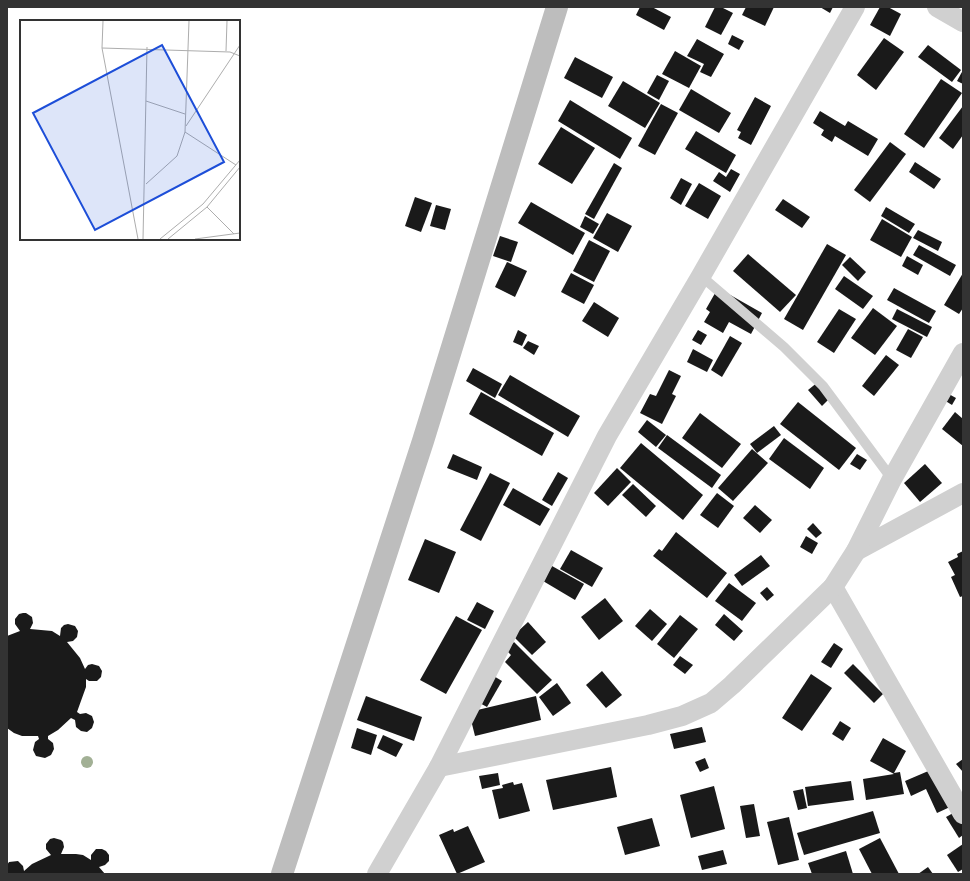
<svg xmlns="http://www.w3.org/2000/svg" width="970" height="881" font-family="Figtree,sans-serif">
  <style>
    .building { fill: #1a1a1a }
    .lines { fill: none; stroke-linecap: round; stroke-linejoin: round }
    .lane { stroke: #d0d0d0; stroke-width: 10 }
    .street { stroke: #d0d0d0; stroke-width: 20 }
    .secondary { stroke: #bdbdbd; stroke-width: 22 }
    .tree { fill: #a2b095 }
    .inset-road { fill: none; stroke: #adadad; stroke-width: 1 }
    .view { fill: #1d4ed8; fill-opacity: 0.15; stroke: #1d4ed8; stroke-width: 2 }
    .inset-edge { fill: none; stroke: #333; stroke-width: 2 }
  </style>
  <rect width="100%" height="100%" fill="#fff"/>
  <!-- building -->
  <g class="building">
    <polygon points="640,7 652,7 671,17 664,30 636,15"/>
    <polygon points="715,7 721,7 733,13 721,35 705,27"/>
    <polygon points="746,7 774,7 765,26 742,15"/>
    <polygon points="820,7 833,7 830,13"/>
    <polygon points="880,7 888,7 901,14 890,36 870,25"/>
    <polygon points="732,35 744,41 739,50 728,44"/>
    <polygon points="884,38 904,52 876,90 857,75"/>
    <polygon points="697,39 724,54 711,77 700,72 704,64 687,56"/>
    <polygon points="928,45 961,70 952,82 918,57"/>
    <polygon points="675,51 701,66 689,88 662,74"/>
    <polygon points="575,57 613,77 602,98 564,78"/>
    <polygon points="963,70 963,84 957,81"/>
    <polygon points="657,75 669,81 659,100 647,93"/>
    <polygon points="941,79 962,93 924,148 904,134"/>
    <polygon points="623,81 660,103 645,128 608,106"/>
    <polygon points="691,89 731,113 719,133 679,110"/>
    <polygon points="755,97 771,106 751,145 738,138 741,132 737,130"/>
    <polygon points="570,100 632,138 620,159 558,121"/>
    <polygon points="661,104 678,113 655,155 638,146"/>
    <polygon points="963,106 963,135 953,149 939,138"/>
    <polygon points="820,111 845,126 848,121 878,139 868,156 835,136 832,142 821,135 824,130 813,123"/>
    <polygon points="561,127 595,148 572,184 538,164"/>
    <polygon points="696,131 736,155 726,173 685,149"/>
    <polygon points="890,142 906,154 870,202 854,190"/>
    <polygon points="915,162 941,179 934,189 909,172"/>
    <polygon points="614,163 622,168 594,219 585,214"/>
    <polygon points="731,169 740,174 730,192 713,181 719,172 726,177"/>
    <polygon points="681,178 692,184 681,205 670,198"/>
    <polygon points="699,183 721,196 708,219 685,206"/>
    <polygon points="415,197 432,203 421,232 405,226"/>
    <polygon points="783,199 810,217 802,228 775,210"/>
    <polygon points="531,202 585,233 573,255 518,223"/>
    <polygon points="436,205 451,209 445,230 430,226"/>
    <polygon points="886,207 915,224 909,233 881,216"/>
    <polygon points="607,213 632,226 618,252 593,238"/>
    <polygon points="585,216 599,224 593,234 580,227"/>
    <polygon points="882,219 912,237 901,257 870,240"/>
    <polygon points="918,230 942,242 938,251 913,238"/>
    <polygon points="500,236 518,242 511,262 493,256"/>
    <polygon points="589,240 610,251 594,282 573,271"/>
    <polygon points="827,244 846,255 803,330 784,319"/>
    <polygon points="919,245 956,265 950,276 913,255"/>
    <polygon points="748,254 796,295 780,312 733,271"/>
    <polygon points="907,256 923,265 918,275 902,266"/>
    <polygon points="850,257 866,272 858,281 842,265"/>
    <polygon points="507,262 527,271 515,297 495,287"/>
    <polygon points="571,273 594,285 584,304 561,292"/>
    <polygon points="963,273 963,308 959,314 944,305"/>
    <polygon points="844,276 873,296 863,309 835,289"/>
    <polygon points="718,288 762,313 751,334 729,322 723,333 704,322 710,312 706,309"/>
    <polygon points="894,288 936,311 929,323 887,300"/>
    <polygon points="594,302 619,318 608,337 582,321"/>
    <polygon points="873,308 897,326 875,355 851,338"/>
    <polygon points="839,309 856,319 834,353 817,342"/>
    <polygon points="897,309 932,327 927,337 892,319"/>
    <polygon points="908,329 923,337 911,358 896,350"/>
    <polygon points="518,330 527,335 522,346 513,342"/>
    <polygon points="698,330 707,335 701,345 692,340"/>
    <polygon points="730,336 742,343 722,377 711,370"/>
    <polygon points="528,341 539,346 534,355 523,348"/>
    <polygon points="693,349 713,360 707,372 687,362"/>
    <polygon points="886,355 899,365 874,396 862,386"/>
    <polygon points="473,368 502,384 495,398 466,381"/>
    <polygon points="669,370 681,376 672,394 676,396 662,424 640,413 650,394 656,396"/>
    <polygon points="510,375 580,416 568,437 498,395"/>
    <polygon points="818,382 831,397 822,406 808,390"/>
    <polygon points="481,392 554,433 542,456 469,414"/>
    <polygon points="947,393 956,398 952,405 944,400"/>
    <polygon points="798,402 856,448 839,470 780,424"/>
    <polygon points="955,412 963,419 963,446 942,429"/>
    <polygon points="700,413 741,444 722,468 682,438"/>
    <polygon points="647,420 666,435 656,447 638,432"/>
    <polygon points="774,426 781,435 757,453 750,444"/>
    <polygon points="667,435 721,475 712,488 658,448"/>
    <polygon points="784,438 824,468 810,489 769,459"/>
    <polygon points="641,443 703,495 683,520 620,468"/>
    <polygon points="752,449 768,463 733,501 718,488"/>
    <polygon points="453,454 482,467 477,480 447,468"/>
    <polygon points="857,454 867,460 860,470 850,464"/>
    <polygon points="925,464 942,483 920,502 904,483"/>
    <polygon points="617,468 631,482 608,506 594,493"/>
    <polygon points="558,472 568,478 552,506 542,500"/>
    <polygon points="490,473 510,483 481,541 460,530"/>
    <polygon points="633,484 656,506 646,517 622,495"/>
    <polygon points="513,488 550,509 540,526 503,505"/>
    <polygon points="717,493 734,506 718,528 700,515"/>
    <polygon points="755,505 772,520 760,533 743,518"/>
    <polygon points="813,523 822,533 816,538 807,529"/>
    <polygon points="676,532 727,573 707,598 653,556 659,549 662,551"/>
    <polygon points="806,536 818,543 812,554 800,547"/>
    <polygon points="425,539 456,552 439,593 408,580"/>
    <polygon points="571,550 603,568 592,587 560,569"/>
    <polygon points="963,551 963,596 960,597 951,577 955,575 948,562 958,557 957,554"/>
    <polygon points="761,555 770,566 742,586 734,575"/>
    <polygon points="552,566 584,584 575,600 543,581"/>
    <polygon points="729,583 756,603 742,621 715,601"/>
    <polygon points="767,587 774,595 767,601 760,593"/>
    <polygon points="605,598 623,621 599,640 581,617"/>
    <polygon points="477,602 494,611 485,629 467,620"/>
    <polygon points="650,609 667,624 652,641 635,626"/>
    <polygon points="23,613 26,613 32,617 33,623 30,629 52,631 60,636 61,628 64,625 68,624 75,626 78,631 77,637 73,641 67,642 80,658 85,669 88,665 92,664 99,666 102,671 101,677 97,681 89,681 86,679 86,687 77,712 80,714 86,713 92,716 94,722 92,728 87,732 81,731 76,727 75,720 71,718 58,730 48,736 48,739 53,743 54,749 51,755 45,758 36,756 33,750 35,742 39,739 38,736 22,736 14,733 7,728 7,636 20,631 15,624 15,619 19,614"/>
    <polygon points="724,614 743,631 734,641 715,625"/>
    <polygon points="680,615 698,629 674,658 657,644"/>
    <polygon points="456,616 482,630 446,694 420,680"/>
    <polygon points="528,622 546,642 532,655 513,636"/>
    <polygon points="514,642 552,680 537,694 505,662 511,655 506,650"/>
    <polygon points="834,643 843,649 831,668 821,662"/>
    <polygon points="680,656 693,665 685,674 673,665"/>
    <polygon points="853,664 883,694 874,703 844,673"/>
    <polygon points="602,671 622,695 606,708 586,685"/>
    <polygon points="811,674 832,688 802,731 782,718"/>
    <polygon points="492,675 502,681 487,707 476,701"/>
    <polygon points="557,683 571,703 553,716 539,697"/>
    <polygon points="366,696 422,717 414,741 357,720"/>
    <polygon points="536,696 541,720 475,736 469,712"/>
    <polygon points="840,721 851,728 843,741 832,734"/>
    <polygon points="702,727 706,742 674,749 670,734"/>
    <polygon points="357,728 377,735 371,755 351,748"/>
    <polygon points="383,735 403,744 396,757 377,748"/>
    <polygon points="883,738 906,751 894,773 900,772 904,794 866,800 863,779 894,774 870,761"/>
    <polygon points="705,758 709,768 700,772 695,762"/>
    <polygon points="963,759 963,772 956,764"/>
    <polygon points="611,767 617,797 553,810 546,780"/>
    <polygon points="933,769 950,807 937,813 926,789 911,796 905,781"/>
    <polygon points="498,773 500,785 482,789 479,776"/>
    <polygon points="851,781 854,800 808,806 805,787"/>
    <polygon points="513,782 514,785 522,783 530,811 499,819 492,790 503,788 502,785"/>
    <polygon points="714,786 725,829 691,838 680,795"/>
    <polygon points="803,789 807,808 798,810 793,791"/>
    <polygon points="754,804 760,836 746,838 740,806"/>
    <polygon points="873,811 880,833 804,855 797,833"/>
    <polygon points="955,812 963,825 963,835 959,838 946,817"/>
    <polygon points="789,817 799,860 778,865 767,822"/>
    <polygon points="652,818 660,846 625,855 617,827"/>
    <polygon points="468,826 485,862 457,874 439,835 453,829 454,832"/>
    <polygon points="54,838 61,840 63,842 64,847 61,854 76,854 83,855 91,860 91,855 96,849 102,849 106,851 109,855 109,861 105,865 99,867 105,874 7,874 7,865 9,862 18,861 23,866 24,871 32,864 51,855 46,849 46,844 50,839"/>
    <polygon points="880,838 899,874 872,874 859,849"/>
    <polygon points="963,844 963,869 958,872 947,855"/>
    <polygon points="723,850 727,864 702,870 698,856"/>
    <polygon points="846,851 853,874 812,874 808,863"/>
    <polygon points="928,867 933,874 918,874"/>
  </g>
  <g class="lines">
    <!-- lane -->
    <polyline class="lane" points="701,276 784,347 823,386 892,479"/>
    <!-- street -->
    <g class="street">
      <polyline points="937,7 963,22"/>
      <polyline points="856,551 963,493"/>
      <polyline points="833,587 963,814"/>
      <polyline points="439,767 648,725 682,716 711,703 732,685 833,587 856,551 892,479 963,353"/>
      <polyline points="377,874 439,767 607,436 701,276 855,7"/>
    </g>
    <!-- secondary -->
    <polyline class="secondary" points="282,874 423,441 557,7"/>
  </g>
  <!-- trees -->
  <circle class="tree" cx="87" cy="762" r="6"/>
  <!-- overview -->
  <g transform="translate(20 20)">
    <rect width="220" height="220" fill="#fff"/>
    <path class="inset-road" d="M 83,1 L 82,28 L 118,219M 82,28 L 210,32 L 220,36M 206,31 L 207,1M 126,81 L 165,94M 166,106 L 220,25M 165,112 L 216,145M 126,164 L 157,136 L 165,112 L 169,1M 187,187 L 214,214M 123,219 L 127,27M 140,219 L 183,184 L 220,140M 148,219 L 187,187 L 220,147M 175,219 L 220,213"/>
    <path class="view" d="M 142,25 L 204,142 L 75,210 L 13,93 Z"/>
    <rect width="220" height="220" class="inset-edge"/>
  </g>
  <!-- border -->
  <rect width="970" height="881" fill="none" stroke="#333333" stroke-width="16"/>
</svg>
